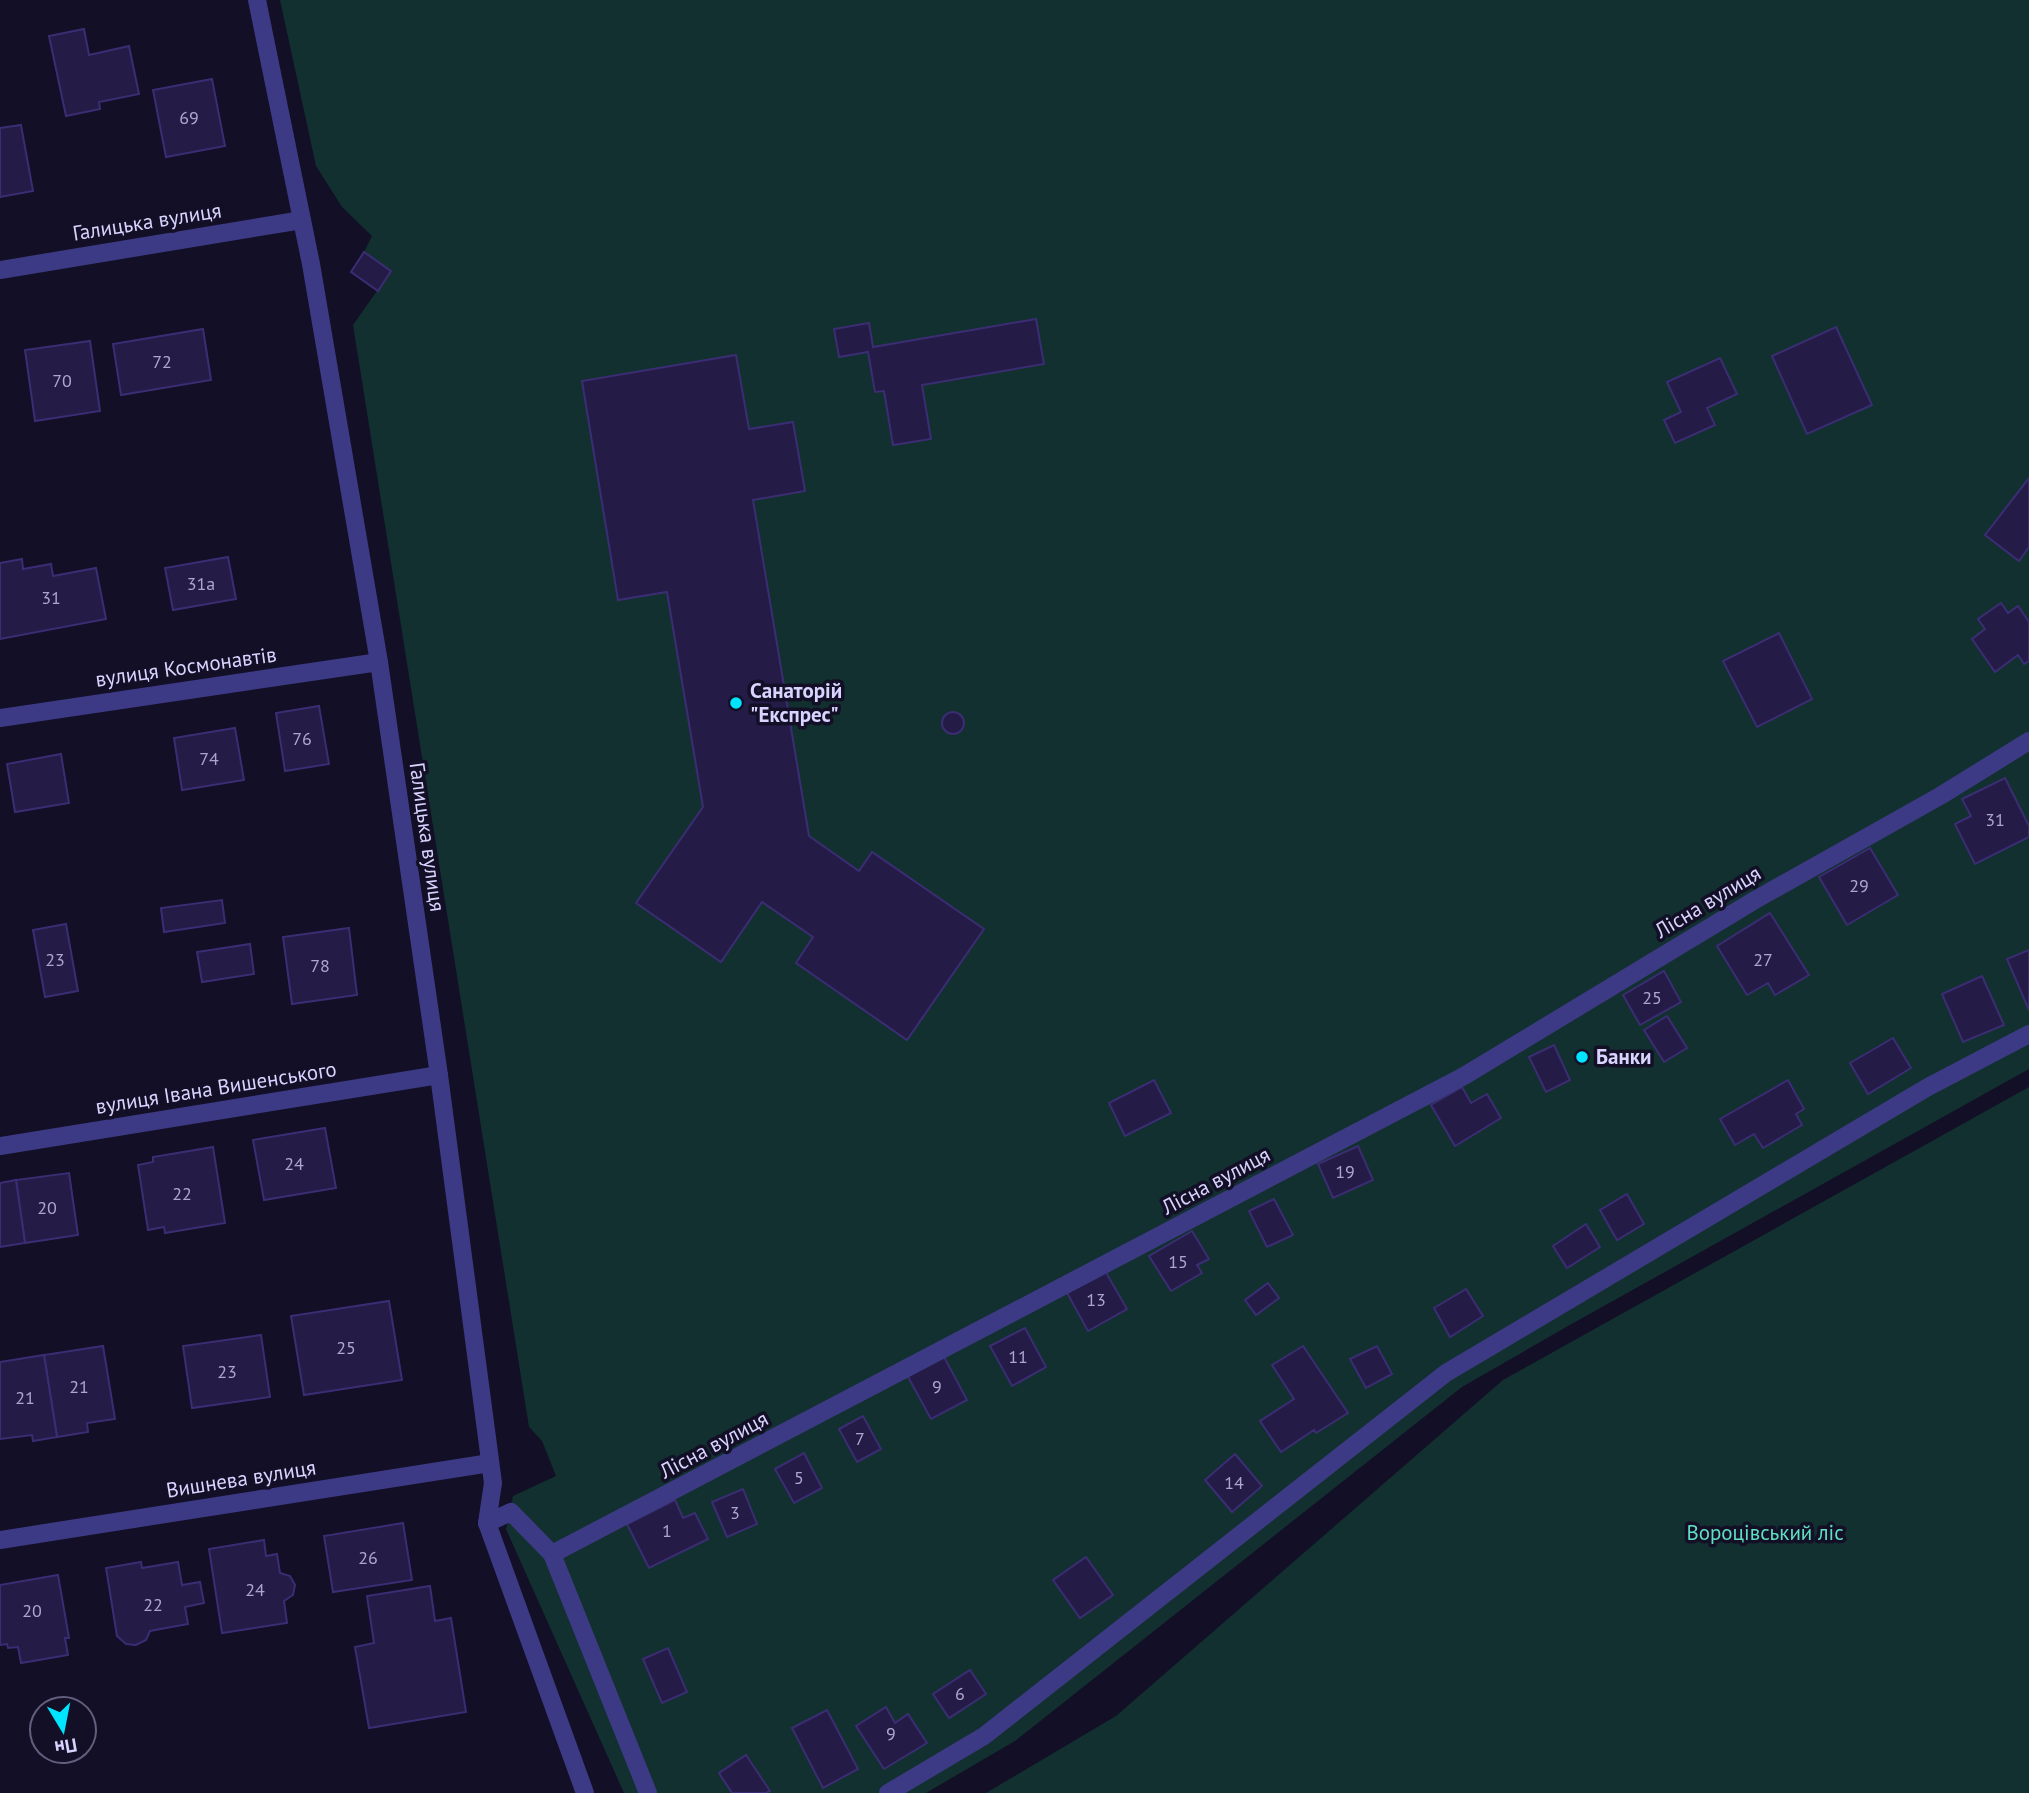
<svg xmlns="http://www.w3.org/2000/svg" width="2029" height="1793" font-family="'PT Sans',sans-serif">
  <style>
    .green { fill: #12302f }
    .building { fill: #241b47; stroke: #3b2d73; stroke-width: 2 }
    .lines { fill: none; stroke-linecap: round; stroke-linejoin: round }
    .street { stroke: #3d3a85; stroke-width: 18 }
    .poi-dot { fill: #00e5ff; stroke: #130f26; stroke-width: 2.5 }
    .labels { text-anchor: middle; stroke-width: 7; stroke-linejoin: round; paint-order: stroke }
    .number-label { font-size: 18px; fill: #aca6d1 }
    .street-label { font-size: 21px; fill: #d9d4ff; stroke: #130f26 }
    .poi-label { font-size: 21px; font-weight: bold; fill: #d9d4ff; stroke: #130f26; text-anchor: start }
    .park-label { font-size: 21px; fill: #5fe0c0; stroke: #130f26 }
  </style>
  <rect width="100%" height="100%" fill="#130f26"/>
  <!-- green -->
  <g class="green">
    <polygon points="280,0 2029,0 2029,1069 1568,1326 1462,1387 1015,1741 926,1793 624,1793 506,1529 513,1496 556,1476 542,1441 529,1427 353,325 391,271 364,252 372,236 342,207 316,166"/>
    <polygon points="2029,1087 2029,1793 986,1793 1116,1716 1503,1380"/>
  </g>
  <!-- building -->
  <g class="building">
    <polygon points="84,29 89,55 129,46 139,94 99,102 100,109 66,116 49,36"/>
    <polygon points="212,79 225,146 166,157 153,90"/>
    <polygon points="21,125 33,191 0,197 0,128"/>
    <polygon points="364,252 391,271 378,291 351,272"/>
    <polygon points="1036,319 1044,364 922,385 931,439 893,445 884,391 875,392 868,352 839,357 834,329 869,323 873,347"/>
    <polygon points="1836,327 1872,405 1807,434 1772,356"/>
    <polygon points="203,329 211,380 121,395 113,344"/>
    <polygon points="90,341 100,411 35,421 25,350"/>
    <polygon points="736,355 749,429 793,422 805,491 753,500 809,836 859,871 872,852 984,929 907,1040 796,963 813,937 762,902 721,962 636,903 703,807 667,592 618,600 582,381"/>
    <polygon points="1720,358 1737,394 1707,408 1715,425 1675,443 1664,420 1681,412 1667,382"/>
    <polygon points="2029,478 2029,547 2019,561 1985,535"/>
    <polygon points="228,557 236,599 173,610 165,568"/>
    <polygon points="22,559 23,569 51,564 53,576 96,568 106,619 0,639 0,563"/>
    <polygon points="2001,603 2008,613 2018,606 2029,622 2029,661 2024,664 2018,655 1995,672 1972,639 1985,629 1978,619"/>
    <polygon points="1779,633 1812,699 1757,727 1723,661"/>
    <polygon points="319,706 329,764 285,771 276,713"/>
    <circle cx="953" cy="723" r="11"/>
    <polygon points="235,728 244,780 182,790 174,738"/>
    <polygon points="61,754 69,803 15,812 7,764"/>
    <polygon points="2005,778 2029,826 2029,837 1975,864 1955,824 1971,816 1962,799"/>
    <polygon points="1870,848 1898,895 1847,925 1819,877"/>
    <polygon points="222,900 225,923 164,932 161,908"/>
    <polygon points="1770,913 1809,975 1775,995 1768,983 1747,995 1717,946"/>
    <polygon points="66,924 78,991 45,997 33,930"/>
    <polygon points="349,928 357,995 292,1004 283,937"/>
    <polygon points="250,944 254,974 202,982 197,952"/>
    <polygon points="2029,950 2029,1010 2007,959"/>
    <polygon points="1664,971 1681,1002 1640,1025 1623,995"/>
    <polygon points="1982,976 2004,1025 1963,1042 1942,994"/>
    <polygon points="1667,1016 1687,1048 1664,1062 1644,1030"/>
    <polygon points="1893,1038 1911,1068 1868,1094 1850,1063"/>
    <polygon points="1554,1045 1570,1080 1546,1092 1529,1057"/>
    <polygon points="1154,1080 1171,1113 1125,1136 1109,1103"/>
    <polygon points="1788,1080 1804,1109 1796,1114 1802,1125 1763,1148 1754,1134 1735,1145 1720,1119"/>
    <polygon points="1462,1087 1471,1103 1487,1094 1501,1118 1455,1146 1431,1105"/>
    <polygon points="325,1128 336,1188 264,1200 253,1140"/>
    <polygon points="1358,1146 1373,1180 1333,1198 1318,1164"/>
    <polygon points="213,1147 225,1223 165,1233 164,1227 148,1230 138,1165 153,1162 153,1157"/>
    <polygon points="69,1173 78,1235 25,1243 16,1180"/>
    <polygon points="16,1180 25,1243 0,1247 0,1183"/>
    <polygon points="1627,1194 1644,1224 1617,1240 1600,1210"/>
    <polygon points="1274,1199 1293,1235 1267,1247 1249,1211"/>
    <polygon points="1586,1224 1600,1247 1567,1268 1553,1246"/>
    <polygon points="1192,1231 1209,1259 1197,1265 1202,1273 1171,1291 1149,1256"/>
    <polygon points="1104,1269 1127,1309 1088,1331 1066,1291"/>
    <polygon points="1268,1283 1279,1298 1256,1315 1245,1300"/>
    <polygon points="1466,1289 1483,1316 1450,1337 1434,1308"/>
    <polygon points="389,1301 402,1380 304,1395 291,1316"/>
    <polygon points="1025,1328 1046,1367 1012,1386 990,1346"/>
    <polygon points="261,1335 270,1397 192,1408 183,1346"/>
    <polygon points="103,1346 115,1419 87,1423 88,1432 57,1437 44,1355"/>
    <polygon points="1303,1346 1348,1413 1316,1433 1314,1430 1281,1452 1260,1421 1294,1399 1272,1365"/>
    <polygon points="1377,1346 1392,1374 1366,1388 1350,1359"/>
    <polygon points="44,1355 57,1437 33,1441 32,1435 0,1439 0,1362"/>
    <polygon points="943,1355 967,1400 931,1419 907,1375"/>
    <polygon points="863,1416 881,1449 857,1462 839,1429"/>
    <polygon points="804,1453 822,1488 794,1503 775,1469"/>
    <polygon points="1235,1454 1262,1486 1232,1512 1205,1480"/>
    <polygon points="743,1489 757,1524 727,1537 712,1502"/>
    <polygon points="675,1500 683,1518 695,1513 708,1539 649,1568 627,1524"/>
    <polygon points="403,1523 412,1580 333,1592 324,1536"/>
    <polygon points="264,1540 266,1556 277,1554 280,1573 290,1576 295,1585 293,1595 284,1601 287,1623 222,1633 209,1549"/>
    <polygon points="1086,1557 1113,1595 1080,1618 1053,1580"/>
    <polygon points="141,1562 142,1568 178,1562 182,1585 200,1582 204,1603 185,1607 188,1624 150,1631 146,1640 136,1645 126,1644 117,1636 106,1568"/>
    <polygon points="58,1575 69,1638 65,1638 68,1655 21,1663 18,1647 8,1648 7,1644 0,1645 0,1585"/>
    <polygon points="430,1586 435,1621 451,1618 466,1712 369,1728 355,1647 374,1643 367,1596"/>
    <polygon points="668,1648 687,1692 662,1703 643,1659"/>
    <polygon points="970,1670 986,1694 949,1718 933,1694"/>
    <polygon points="886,1707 895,1723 908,1714 927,1743 884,1769 856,1726"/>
    <polygon points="827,1710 858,1769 823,1788 792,1728"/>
    <polygon points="746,1755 770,1791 766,1793 732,1793 719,1773"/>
  </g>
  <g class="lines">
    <!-- street -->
    <g class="street">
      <polyline points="257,0 311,264 379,662 439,1075 493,1483 487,1523 585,1793"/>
      <polyline points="0,270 302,220"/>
      <polyline points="0,718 379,662"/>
      <polyline points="0,1146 439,1075"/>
      <polyline points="487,1523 511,1512 552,1554 1464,1076 1755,900 1940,796 2029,741"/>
      <polyline points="0,1540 490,1463"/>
      <polyline points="552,1554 648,1793"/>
      <polyline points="888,1793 984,1736 1446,1373 1928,1087 2029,1034"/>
    </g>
  </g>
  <!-- markers -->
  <g class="poi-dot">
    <circle cx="736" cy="703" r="7"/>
    <circle cx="1582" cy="1057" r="7"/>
  </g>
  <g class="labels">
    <!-- number labels -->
    <g class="number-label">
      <text x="189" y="124">69</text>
      <text x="162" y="368">72</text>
      <text x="62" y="387">70</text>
      <text x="201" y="590">31а</text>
      <text x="51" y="604">31</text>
      <text x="302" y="745">76</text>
      <text x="209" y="765">74</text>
      <text x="1995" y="826">31</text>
      <text x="1859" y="892">29</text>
      <text x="55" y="966">23</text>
      <text x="1763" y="966">27</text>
      <text x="320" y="972">78</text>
      <text x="1652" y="1004">25</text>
      <text x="294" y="1170">24</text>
      <text x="1345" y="1178">19</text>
      <text x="182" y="1200">22</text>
      <text x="47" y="1214">20</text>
      <text x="1178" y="1268">15</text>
      <text x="1096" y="1306">13</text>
      <text x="346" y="1354">25</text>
      <text x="1018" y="1363">11</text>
      <text x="227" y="1378">23</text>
      <text x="79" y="1393">21</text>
      <text x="937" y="1393">9</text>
      <text x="25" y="1404">21</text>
      <text x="860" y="1445">7</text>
      <text x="799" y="1484">5</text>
      <text x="1234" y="1489">14</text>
      <text x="735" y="1519">3</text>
      <text x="667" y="1537">1</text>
      <text x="368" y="1564">26</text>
      <text x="255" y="1596">24</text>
      <text x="153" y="1611">22</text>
      <text x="32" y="1617">20</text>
      <text x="960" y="1700">6</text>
      <text x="891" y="1740">9</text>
    </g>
    <!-- street labels -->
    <g class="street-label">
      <text transform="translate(147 222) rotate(-9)" y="7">Галицька вулиця</text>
      <text transform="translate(186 667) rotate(-8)" y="7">вулиця Космонавтів</text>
      <text transform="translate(427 837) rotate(82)" y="7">Галицька вулиця</text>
      <text transform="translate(1708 902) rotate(-31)" y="7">Лісна вулиця</text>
      <text transform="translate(216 1088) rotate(-9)" y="7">вулиця Івана Вишенського</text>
      <text transform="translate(1216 1181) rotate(-28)" y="7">Лісна вулиця</text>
      <text transform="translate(714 1445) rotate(-28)" y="7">Лісна вулиця</text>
      <text transform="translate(241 1479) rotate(-9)" y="7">Вишнева вулиця</text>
    </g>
    <!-- poi labels -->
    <g class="poi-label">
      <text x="750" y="698">Санаторій<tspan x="750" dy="24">"Експрес"</tspan></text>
      <text x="1596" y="1064">Банки</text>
    </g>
    <!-- park labels -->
    <g class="park-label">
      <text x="1765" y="1540">Вороцівський ліс</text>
    </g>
  </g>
  <!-- north arrow -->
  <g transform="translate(63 1730) rotate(170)"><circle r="33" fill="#130f26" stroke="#625e7d" stroke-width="2"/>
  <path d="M0-5L12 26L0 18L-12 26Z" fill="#00e5ff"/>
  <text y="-10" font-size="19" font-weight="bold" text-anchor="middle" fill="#d9d4ff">Пн</text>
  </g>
</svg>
